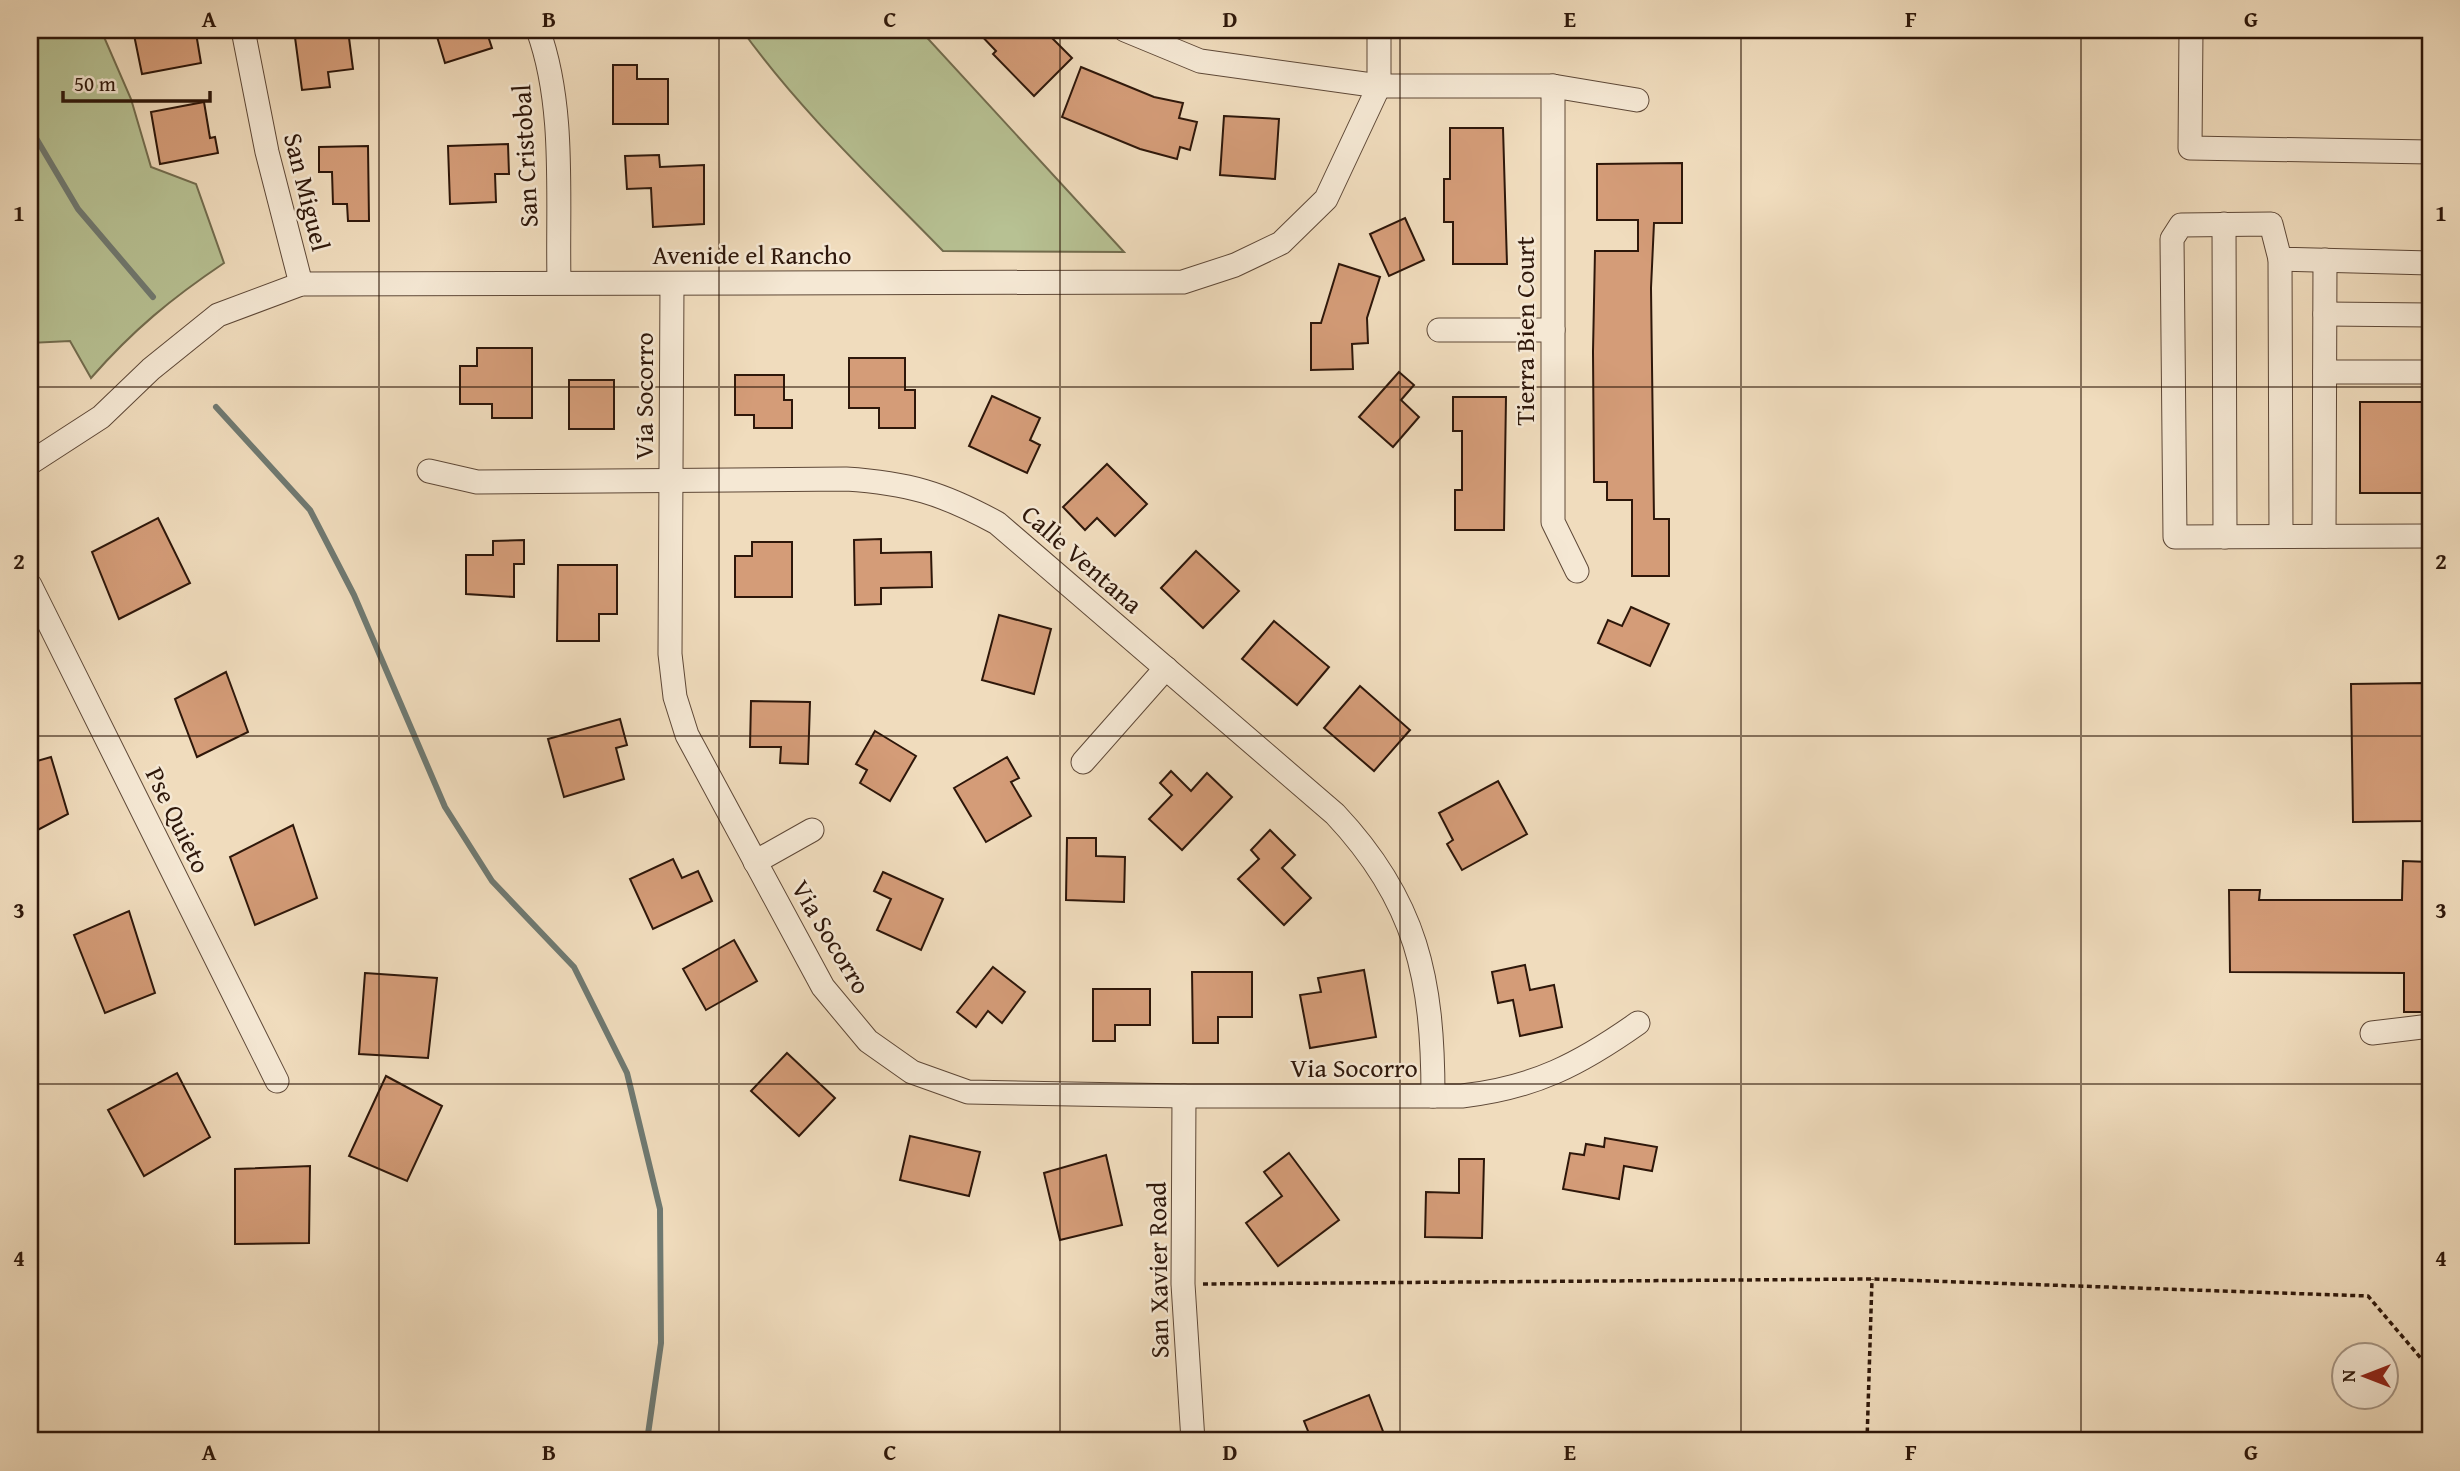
<svg xmlns="http://www.w3.org/2000/svg" width="2460" height="1471" font-family="'Gentium Book Plus',serif">
  <style>
    .green { fill: #b7c193; stroke: #726c4e; stroke-width: 2 }
    .lines { fill: none; stroke-linecap: round; stroke-linejoin: round }
    .stream { stroke: #6f7971; stroke-width: 6 }
    .building { fill: #d49c78; stroke: #2e170a; stroke-width: 2 }
    .minor-casing { stroke: #5e4837; stroke-width: 25 }
    .path { stroke: #2e170a; stroke-width: 3.5; stroke-dasharray: 5 3.5; stroke-linecap: butt }
    .minor { stroke: #f5e8d4; stroke-width: 23 }
    .grid { fill: none; stroke: #2e170a; stroke-width: 2; stroke-opacity: 0.55 }
    .labels { text-anchor: middle; stroke-width: 5; stroke-linejoin: round; paint-order: stroke }
    .street-label { font-size: 26px; fill: #2e170a; stroke: #f5e8d4 }
    .neatline { fill: none; stroke: #2e170a; stroke-width: 2.5 }
    .grid-label { font-size: 23px; text-anchor: middle; font-weight: bold; fill: #2e170a }
  </style>
  <rect width="100%" height="100%" fill="#f0dcbd"/>
  <filter id="stains"><feTurbulence type="fractalNoise" baseFrequency=".00286" numOctaves="4"/><feColorMatrix values="0 0 0 0 .2 0 0 0 0 .09 0 0 0 0 .02 0 0 0 .5 -.17"/></filter>
  <radialGradient id="worn" r=".72"><stop offset=".6" stop-color="#630" stop-opacity="0"/><stop offset="1" stop-color="#630" stop-opacity=".3"/></radialGradient>
  <!-- green -->
  <g class="green">
    <path d="M 30,30 L 101,30 L 131,99 L 151,167 L 196,184 L 224,263 C 172,298 133,330 91,378 L 70,341 L 30,343 Z"/>
    <path d="M 742,30 L 920,30 L 1124,252 L 943,251 C 874,180 800,111 742,30 Z"/>
  </g>
  <g class="lines">
    <!-- stream -->
    <g class="stream">
      <polyline points="30,128 78,209 153,297"/>
      <polyline points="216,407 310,510 354,595 445,807 492,881 574,967 627,1073 660,1209 661,1343 647,1441"/>
    </g>
  </g>
  <!-- building -->
  <g class="building">
    <polygon points="133,30 179,30 180,36 196,33 201,63 142,74"/>
    <polygon points="294,30 348,30 353,69 328,72 330,87 302,90"/>
    <polygon points="435,30 486,30 492,48 445,63"/>
    <polygon points="976,30 1044,30 1072,58 1034,96 993,54 996,51"/>
    <polygon points="613,65 637,65 637,79 668,79 668,124 613,124"/>
    <polygon points="1081,67 1154,97 1183,103 1179,118 1197,122 1190,150 1180,147 1177,159 1140,149 1062,117"/>
    <polygon points="204,102 210,138 215,137 218,153 160,164 151,112"/>
    <polygon points="1224,116 1279,119 1275,179 1220,175"/>
    <polygon points="1450,128 1503,128 1507,264 1453,264 1453,222 1444,222 1444,179 1450,179"/>
    <polygon points="508,144 509,174 495,174 496,202 450,204 448,146"/>
    <polygon points="368,146 369,221 348,221 347,204 333,204 332,172 319,172 319,147"/>
    <polygon points="659,155 660,167 704,165 704,224 653,227 651,188 627,189 625,156"/>
    <polygon points="1682,163 1682,223 1654,223 1651,288 1654,519 1669,519 1669,576 1632,576 1632,500 1607,500 1607,482 1594,482 1593,352 1595,251 1638,251 1638,220 1597,220 1597,164"/>
    <polygon points="1405,218 1424,260 1389,276 1370,234"/>
    <polygon points="1339,264 1380,277 1367,318 1368,343 1352,344 1353,369 1311,370 1311,323 1321,323"/>
    <polygon points="477,348 532,348 532,418 492,418 492,404 460,404 460,366 477,366"/>
    <polygon points="849,358 905,358 905,390 915,390 915,428 879,428 879,408 849,408"/>
    <polygon points="1399,372 1414,385 1401,400 1419,417 1393,447 1359,417"/>
    <polygon points="735,375 784,375 784,400 792,400 792,428 754,428 754,415 735,415"/>
    <rect x="569" y="380" width="45" height="49"/>
    <polygon points="992,396 1040,418 1030,440 1040,445 1027,473 969,446"/>
    <polygon points="1453,397 1506,397 1504,530 1455,530 1455,490 1462,490 1462,431 1453,431"/>
    <rect x="2360" y="402" width="70" height="91"/>
    <polygon points="1107,464 1147,504 1115,536 1097,518 1085,530 1063,507"/>
    <polygon points="158,518 190,583 119,619 92,552"/>
    <polygon points="881,539 881,553 931,552 932,587 881,588 881,604 855,605 854,540"/>
    <polygon points="524,540 524,564 514,564 514,597 466,594 466,555 493,555 493,541"/>
    <polygon points="752,542 792,542 792,597 735,597 735,556 752,556"/>
    <polygon points="1196,551 1239,591 1203,628 1161,588"/>
    <polygon points="558,565 617,565 617,614 599,614 599,641 557,641"/>
    <polygon points="1631,607 1669,624 1650,666 1598,643 1608,620 1622,626"/>
    <polygon points="999,615 1051,629 1034,694 982,680"/>
    <polygon points="1274,621 1329,667 1297,705 1242,659"/>
    <polygon points="226,672 248,732 197,757 175,699"/>
    <polygon points="2423,683 2425,821 2353,822 2351,684"/>
    <polygon points="1360,686 1410,730 1374,771 1324,728"/>
    <polygon points="751,701 810,702 808,764 780,763 781,747 750,747"/>
    <polygon points="620,719 627,745 616,748 624,779 564,797 548,739"/>
    <polygon points="875,731 916,756 890,801 860,783 867,770 856,764"/>
    <polygon points="51,757 68,814 30,834 30,763"/>
    <polygon points="1007,757 1019,778 1011,782 1031,816 986,842 954,788"/>
    <polygon points="1171,771 1191,791 1207,773 1232,797 1182,850 1149,819 1172,795 1160,783"/>
    <polygon points="1498,781 1527,834 1462,870 1447,844 1453,840 1439,813"/>
    <polygon points="293,825 317,898 255,925 230,857"/>
    <polygon points="1270,830 1295,855 1282,868 1311,898 1284,925 1238,879 1259,859 1251,850"/>
    <polygon points="1067,838 1096,838 1096,856 1125,857 1124,902 1066,900"/>
    <polygon points="673,859 682,878 698,871 712,901 653,929 630,879"/>
    <polygon points="2403,861 2430,862 2430,1012 2404,1012 2404,973 2230,972 2229,890 2260,890 2259,900 2402,900"/>
    <polygon points="883,872 943,899 921,950 877,930 891,899 874,891"/>
    <polygon points="129,911 155,993 105,1013 74,935"/>
    <polygon points="734,940 757,981 706,1010 683,969"/>
    <polygon points="1525,965 1530,990 1554,985 1562,1027 1520,1036 1513,1000 1498,1003 1492,972"/>
    <polygon points="993,967 1025,992 1002,1023 988,1011 976,1027 957,1012"/>
    <polygon points="1364,970 1376,1037 1310,1048 1300,995 1321,992 1318,978"/>
    <polygon points="1192,972 1252,972 1252,1017 1218,1017 1218,1043 1193,1043"/>
    <polygon points="365,973 437,978 428,1058 359,1054"/>
    <polygon points="1093,989 1150,989 1150,1025 1115,1025 1115,1041 1093,1041"/>
    <polygon points="787,1053 835,1098 799,1136 751,1091"/>
    <polygon points="177,1073 210,1137 144,1176 108,1110"/>
    <polygon points="386,1076 442,1106 407,1181 349,1156"/>
    <polygon points="910,1136 980,1152 969,1196 900,1180"/>
    <polygon points="1605,1138 1657,1147 1652,1171 1624,1166 1619,1199 1563,1189 1570,1153 1584,1155 1586,1144 1604,1147"/>
    <polygon points="1289,1153 1339,1220 1278,1266 1246,1223 1282,1196 1264,1172"/>
    <polygon points="1106,1155 1122,1225 1060,1240 1044,1173"/>
    <polygon points="1459,1159 1484,1159 1482,1238 1425,1237 1426,1192 1459,1193"/>
    <polygon points="310,1166 309,1243 235,1244 235,1169"/>
    <polygon points="1369,1395 1384,1434 1367,1441 1312,1441 1304,1421"/>
  </g>
  <g class="lines">
    <!-- minor casing -->
    <g class="minor-casing">
      <g id="minor">
        <polyline points="243,30 267,152 301,284"/>
        <path d="M 538,30 C 566,107 557,200 559,281"/>
        <polyline points="1125,30 1200,61 1379,86 1553,86 1637,100"/>
        <polyline points="2191,30 2190,148 2430,152"/>
        <polyline points="1553,86 1553,522 1577,571"/>
        <polyline points="2224,224 2225,537"/>
        <polyline points="2280,259 2281,536"/>
        <polyline points="2430,263 2280,259 2271,224 2181,225 2172,239 2175,537 2430,536"/>
        <path d="M 672,284 L 670,654 L 675,697 L 687,735 L 823,987 L 868,1041 L 912,1072 L 968,1092 L 1184,1096 L 1462,1096 C 1534,1088 1580,1064 1638,1023"/>
        <polyline points="2325,314 2430,315"/>
        <polyline points="1439,330 1553,330"/>
        <polyline points="2325,372 2430,372"/>
        <polyline points="30,463 101,417 151,369 218,315 301,284 1183,282 1235,265 1281,243 1326,199 1379,86 1379,30"/>
        <path d="M 429,471 L 477,482 L 846,479 C 908,483 942,493 997,523 L 1335,814 C 1417,901 1433,979 1433,1096"/>
        <polyline points="2324,536 2325,260"/>
        <polyline points="30,585 277,1081"/>
        <polyline points="1083,762 1166,668"/>
        <polyline points="755,862 812,830"/>
        <polyline points="2372,1033 2430,1026"/>
        <polyline points="1184,1096 1183,1284 1193,1441"/>
      </g>
    </g>
    <!-- path -->
    <g class="path">
      <polyline points="1203,1284 1872,1279 2368,1296 2430,1369"/>
      <polyline points="1867,1441 1872,1279"/>
    </g>
    <!-- minor -->
    <use href="#minor" class="minor"/>
  </g>
  <!-- grid -->
  <path class="grid" d="M 379,30 L 379,1441M 719,30 L 719,1441M 1060,30 L 1060,1441M 1400,30 L 1400,1441M 1741,30 L 1741,1441M 2081,30 L 2081,1441M 30,387 L 2430,387M 30,736 L 2430,736M 30,1084 L 2430,1084"/>
  <g class="labels">
    <!-- street labels -->
    <g class="street-label">
      <text transform="translate(525 156) rotate(-93)" y="9">San Cristobal</text>
      <text transform="translate(307 192) rotate(76)" y="9">San Miguel</text>
      <text x="752" y="264">Avenide el Rancho</text>
      <text transform="translate(1525 331) rotate(-90)" y="9">Tierra Bien Court</text>
      <text transform="translate(644 396) rotate(-90)" y="9">Via Socorro</text>
      <text transform="translate(1082 559) rotate(41)" y="9">Calle Ventana</text>
      <text transform="translate(178 820) rotate(64)" y="9">Pse Quieto</text>
      <text transform="translate(831 937) rotate(59)" y="9">Via Socorro</text>
      <text x="1354" y="1077">Via Socorro</text>
      <text transform="translate(1158 1270) rotate(-91)" y="9">San Xavier Road</text>
    </g>
  </g>
  <!-- margin -->
  <rect width="2460" height="1471" fill="none" stroke="#f0dcbd" stroke-width="77"/>
  <!-- north arrow -->
  <g transform="translate(2365 1376) rotate(270)"><circle r="33" fill="#f5e8d4" stroke="#a59483" stroke-width="2"/>
  <path d="M0-5L12 26L0 18L-12 26Z" fill="#8f2418"/>
  <text y="-10" font-size="19" font-weight="bold" text-anchor="middle" fill="#2e170a">N</text>
  </g>
  <!-- scale -->
  <path d="M63 91v10h147v-10" fill="none" stroke="#2e170a" stroke-width="3.5"/>
  <text x="74" y="91" font-size="21" fill="#2e170a" stroke="#f5e8d4" stroke-width="5" paint-order="stroke">50 m</text>
  <rect x="38" y="38" width="2384" height="1394" class="neatline"/>
  <g class="grid-label">
    <text x="209" y="27">A</text>
    <text x="549" y="27">B</text>
    <text x="890" y="27">C</text>
    <text x="1230" y="27">D</text>
    <text x="1570" y="27">E</text>
    <text x="1911" y="27">F</text>
    <text x="2251" y="27">G</text>
    <text x="19" y="221">1</text>
    <text x="2441" y="221">1</text>
    <text x="19" y="569">2</text>
    <text x="2441" y="569">2</text>
    <text x="19" y="918">3</text>
    <text x="2441" y="918">3</text>
    <text x="19" y="1266">4</text>
    <text x="2441" y="1266">4</text>
    <text x="209" y="1460">A</text>
    <text x="549" y="1460">B</text>
    <text x="890" y="1460">C</text>
    <text x="1230" y="1460">D</text>
    <text x="1570" y="1460">E</text>
    <text x="1911" y="1460">F</text>
    <text x="2251" y="1460">G</text>
  </g>
  <rect width="100%" height="100%" filter="url(#stains)"/>
  <rect width="100%" height="100%" fill="url(#worn)"/>
</svg>
